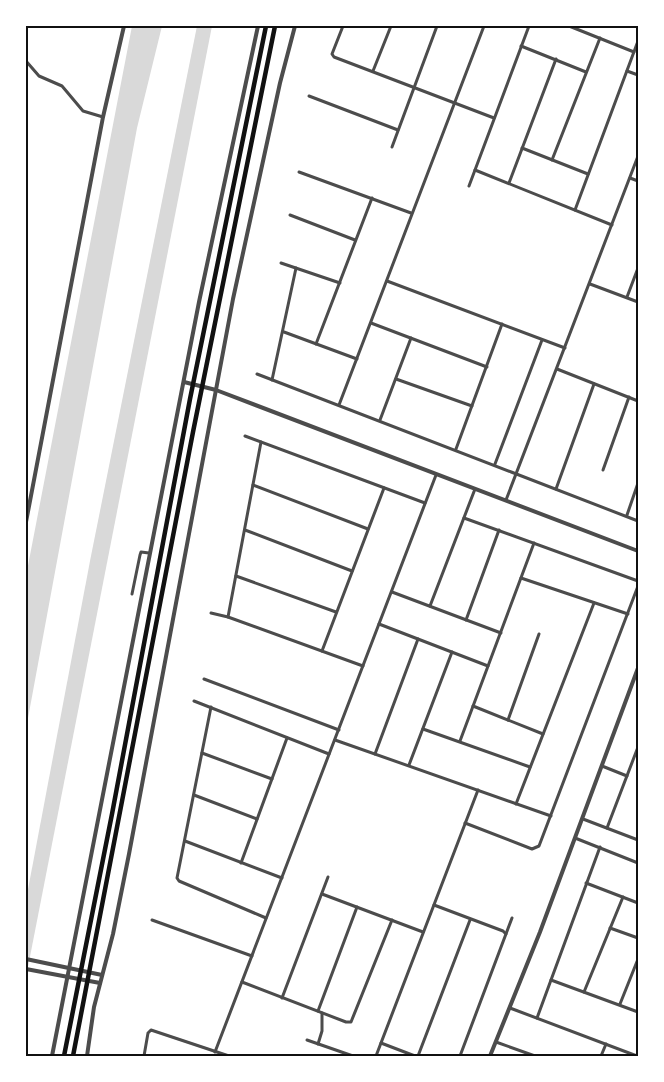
<svg xmlns="http://www.w3.org/2000/svg" width="664" height="1082" font-family="Lato,sans-serif">
  <style>
    .water { fill: #d9d9d9 }
    .lines { fill: none; stroke-linecap: round; stroke-linejoin: round }
    .minor { stroke: #4c4c4c; stroke-width: 3 }
    .tertiary { stroke: #4c4c4c; stroke-width: 4 }
    .trunk { stroke: #111; stroke-width: 4.5 }
    .neatline { fill: none; stroke: #111; stroke-width: 2 }
  </style>
  <rect width="100%" height="100%" fill="#fff"/>
  <!-- water -->
  <g class="water">
    <polygon points="132,26 162,26 137,128 26,729 26,576"/>
    <polygon points="197,26 212,26 26,977 26,900 90,561"/>
  </g>
  <g class="lines">
    <!-- minor -->
    <g class="minor">
      <polyline points="343,26 332,54 334,57 494,118"/>
      <polyline points="569,26 634,52"/>
      <polyline points="521,46 586,72"/>
      <polyline points="26,61 39,76 62,86 83,111 103,117"/>
      <polyline points="373,71 391,26"/>
      <polyline points="627,71 638,75"/>
      <polyline points="309,96 398,130"/>
      <polyline points="392,147 437,26"/>
      <polyline points="522,148 588,174"/>
      <polyline points="552,160 600,38"/>
      <polyline points="475,170 612,225"/>
      <polyline points="299,172 411,213"/>
      <polyline points="630,178 638,181"/>
      <polyline points="509,183 556,59"/>
      <polyline points="469,186 529,26"/>
      <polyline points="575,210 638,41"/>
      <polyline points="290,215 355,240"/>
      <polyline points="281,263 340,283"/>
      <polyline points="387,281 565,348"/>
      <polyline points="590,284 638,302"/>
      <polyline points="627,297 638,268"/>
      <polyline points="371,323 487,367"/>
      <polyline points="284,332 357,359"/>
      <polyline points="316,344 372,198"/>
      <polyline points="557,369 638,401"/>
      <path d="M 257,374 C 385,423 511,472 638,521"/>
      <polyline points="396,379 472,406"/>
      <polyline points="272,380 296,268"/>
      <polyline points="339,405 484,26"/>
      <polyline points="380,420 411,338"/>
      <polyline points="245,436 425,503"/>
      <polyline points="456,449 502,324"/>
      <polyline points="495,464 542,340"/>
      <polyline points="603,470 629,397"/>
      <polyline points="253,485 368,529"/>
      <polyline points="556,489 594,384"/>
      <polyline points="506,500 638,156"/>
      <polyline points="627,515 638,483"/>
      <polyline points="464,518 638,581"/>
      <polyline points="245,530 352,571"/>
      <polyline points="236,576 336,612"/>
      <polyline points="521,578 628,614"/>
      <polyline points="392,592 501,633"/>
      <polyline points="132,594 140,555 141,552 149,553"/>
      <polyline points="430,606 475,489"/>
      <polyline points="211,613 228,617 363,666"/>
      <polyline points="228,617 261,442"/>
      <polyline points="466,620 499,530"/>
      <polyline points="379,624 488,666"/>
      <polyline points="322,651 384,488"/>
      <polyline points="204,679 339,730"/>
      <polyline points="194,701 329,754"/>
      <polyline points="473,706 543,734"/>
      <polyline points="211,707 177,878 179,881 266,918"/>
      <polyline points="508,720 539,634"/>
      <polyline points="423,729 530,767"/>
      <polyline points="335,740 551,816"/>
      <polyline points="460,741 534,543"/>
      <polyline points="202,753 272,779"/>
      <polyline points="375,754 418,639"/>
      <polyline points="409,765 452,652"/>
      <polyline points="602,766 627,776"/>
      <polyline points="194,795 257,819"/>
      <polyline points="516,804 594,603"/>
      <polyline points="583,819 638,840"/>
      <polyline points="465,823 532,849 539,846 638,586"/>
      <polyline points="607,828 638,747"/>
      <polyline points="575,838 638,863"/>
      <polyline points="185,841 282,878"/>
      <polyline points="241,863 287,738"/>
      <polyline points="586,883 638,903"/>
      <polyline points="322,894 423,932"/>
      <polyline points="434,905 503,931 506,934"/>
      <polyline points="152,920 252,956"/>
      <polyline points="610,928 638,938"/>
      <polyline points="551,980 638,1012"/>
      <polyline points="242,982 346,1022 351,1022 392,920"/>
      <polyline points="584,992 623,897"/>
      <polyline points="282,998 328,877"/>
      <polyline points="620,1004 638,959"/>
      <polyline points="510,1008 637,1056"/>
      <polyline points="318,1011 357,907"/>
      <polyline points="537,1018 600,847"/>
      <polyline points="307,1040 353,1056"/>
      <polyline points="496,1042 535,1056"/>
      <polyline points="381,1043 415,1056"/>
      <polyline points="318,1044 322,1031 322,1013"/>
      <polyline points="215,1052 436,475"/>
      <polyline points="144,1056 148,1033 151,1030 229,1056"/>
      <polyline points="376,1056 478,790"/>
      <polyline points="418,1056 470,920"/>
      <polyline points="460,1056 512,918"/>
      <polyline points="601,1056 606,1044"/>
    </g>
    <!-- tertiary -->
    <g class="tertiary">
      <polyline points="184,382 216,390 638,551"/>
      <polyline points="26,522 103,117 124,26"/>
      <polyline points="26,959 102,975"/>
      <polyline points="26,969 100,983"/>
      <polyline points="52,1056 199,302 258,26"/>
      <polyline points="87,1056 94,1007 113,934 129,854 233,299 280,83 295,26"/>
      <polyline points="490,1056 540,932 638,668"/>
    </g>
    <!-- trunk -->
    <g class="trunk">
      <polyline points="64,1056 112,814 190,399 266,26"/>
      <polyline points="73,1056 193,432 275,26"/>
    </g>
  </g>
  <!-- border -->
  <rect width="664" height="1082" fill="none" stroke="#ffffff" stroke-width="54"/>
  <rect x="27" y="27" width="610" height="1028" class="neatline"/>
</svg>
